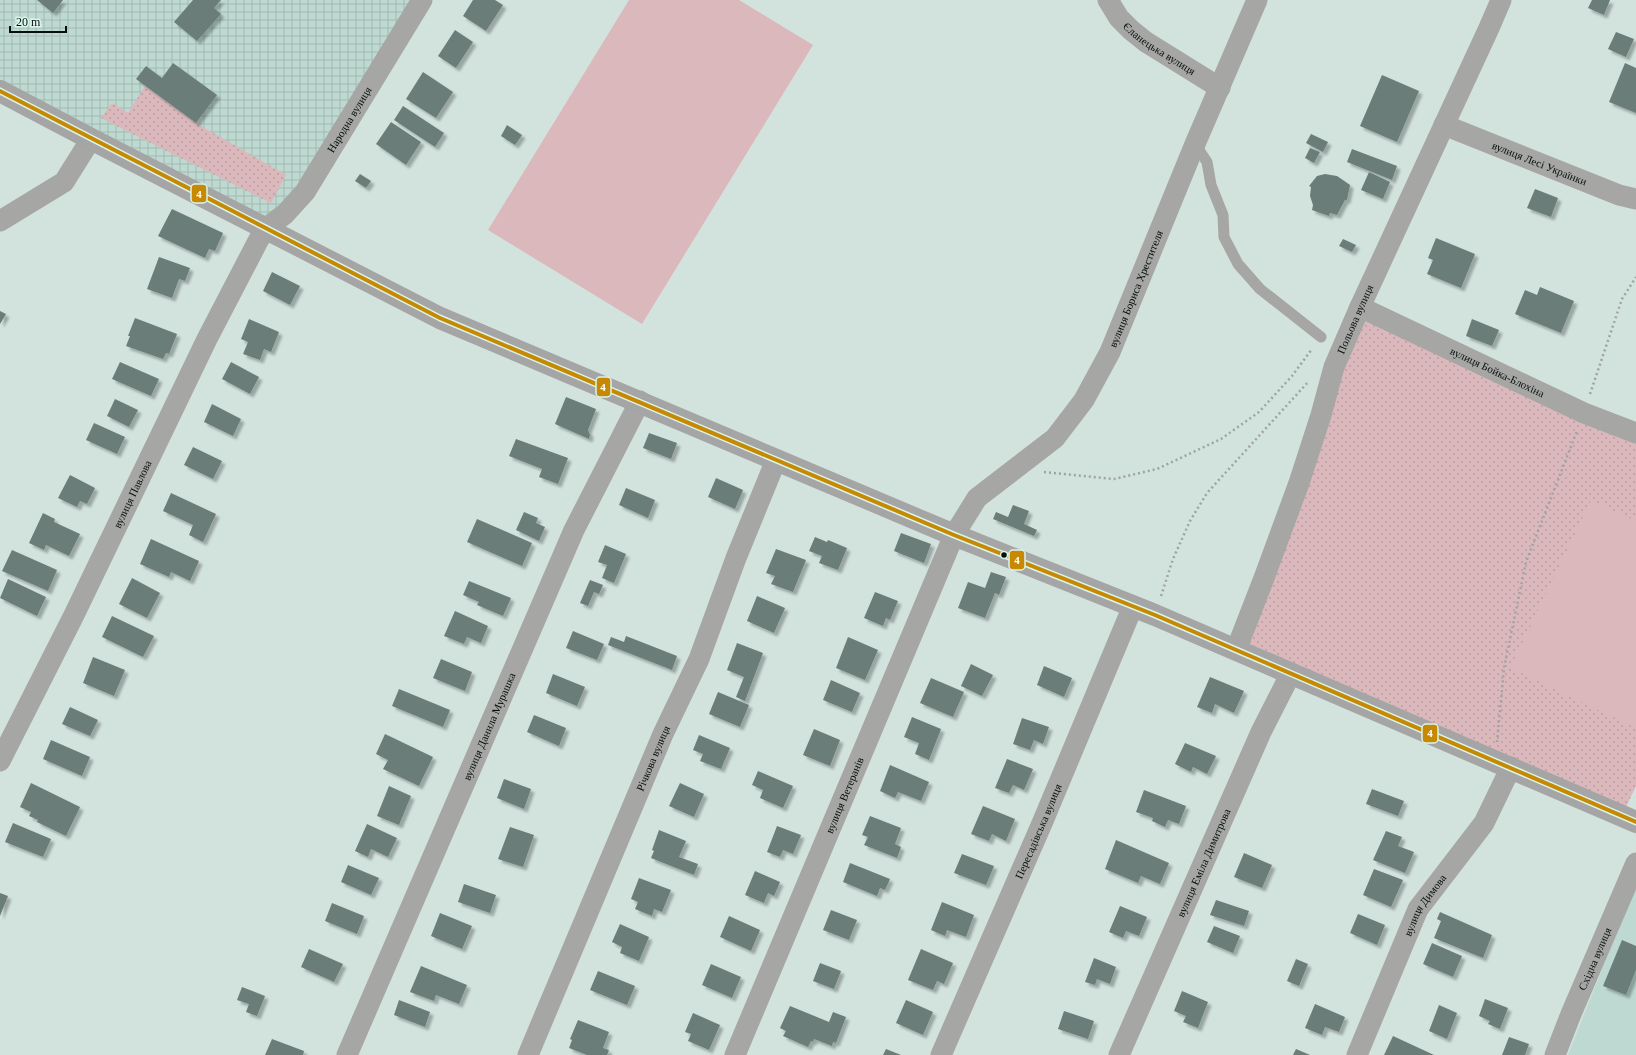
<svg xmlns="http://www.w3.org/2000/svg" width="1636" height="1055" font-family="'Times New Roman',serif">
  <style>
    .built { fill: #bed9d1 }
    .industrial { fill: url(#industrial-grid) }
    .grass { fill: url(#grass-dots) }
    .park { fill: #dbb8bc }
    .building { fill: #6b7d78; filter: url(#shadow) }
    .lines { fill: none; stroke-linecap: round; stroke-linejoin: round }
    .path { stroke: #9fa3a2; stroke-width: 2.5; stroke-dasharray: 2 3; stroke-linecap: butt }
    .lane { stroke: #a6a6a5; stroke-width: 11 }
    .street { stroke: #a6a6a5; stroke-width: 21 }
    .secondary { stroke: #a4a5a4; stroke-width: 22 }
    .bus-1-casing { stroke: #d9f5ec; stroke-width: 7 }
    .bus-1 { stroke: #c78802; stroke-width: 4 }
    .bus-dot { fill: #060f0c; stroke: #d9f5ec; stroke-width: 1.5 }
    .labels { text-anchor: middle; stroke-width: 4; stroke-linejoin: round; paint-order: stroke }
    .street-label { font-size: 11px; fill: #060f0c; stroke: #d9f5ec }
    .line-badge { stroke: #d9f5ec; stroke-width: 1.5 }
    .badge-label { font-size: 11px; text-anchor: middle; font-weight: bold; fill: #fff }
  </style>
  <defs>
    <pattern id="industrial-grid" width="8" height="8" patternUnits="userSpaceOnUse"><rect width="8" height="8" fill="#bed9d1"/><path d="M0 4h8M4 0v8" fill="none" stroke="#a2b9b2"/></pattern>
    <pattern id="grass-dots" width="8" height="8" patternUnits="userSpaceOnUse"><rect width="8" height="8" fill="#dbb8bc"/><path d="M2 2h.1M6 6h.1" fill="none" stroke="#ba9da0" stroke-width="1.8" stroke-linecap="round"/></pattern>
    <filter id="shadow"><feDropShadow dx="3.5" dy="3.5" stdDeviation="1" flood-color="#0004"/></filter>
  </defs>
  <rect width="100%" height="100%" fill="#d2e2dd"/>
  <!-- built -->
  <polygon class="built" points="1636,884 1636,1055 1568,1055"/>
  <!-- industrial -->
  <polygon class="industrial" points="0,0 417,0 284,209 263,217 0,82"/>
  <!-- grass -->
  <g class="grass">
    <polygon points="145,86 196,123 286,175 271,203 101,118 112,103 128,113"/>
    <polygon points="1364,318 1636,435 1636,786 1626,807 1250,644 1248,634 1340,369"/>
  </g>
  <!-- park -->
  <g class="park">
    <polygon points="629,0 739,0 813,45 642,324 488,230"/>
    <polygon points="1591,500 1636,521 1636,728 1510,668"/>
  </g>
  <!-- building -->
  <g class="building">
    <polygon points="37,0 63,0 53,13"/>
    <polygon points="193,0 221,0 214,8 221,14 197,41 174,22"/>
    <polygon points="473,0 495,0 503,5 486,31 463,16"/>
    <polygon points="1592,0 1610,0 1604,15 1588,8"/>
    <polygon points="455,30 473,42 456,68 438,56"/>
    <polygon points="1616,32 1634,39 1626,57 1608,49"/>
    <polygon points="173,63 217,95 196,123 136,79 146,66 162,78"/>
    <polygon points="1625,63 1636,68 1636,113 1609,102"/>
    <polygon points="423,72 453,92 436,118 406,99"/>
    <polygon points="1382,75 1419,91 1397,142 1360,126"/>
    <polygon points="403,106 444,133 435,147 394,120"/>
    <polygon points="391,122 421,142 406,165 376,144"/>
    <polygon points="507,125 522,135 515,145 501,136"/>
    <polygon points="1311,134 1328,142 1323,152 1306,143"/>
    <polygon points="1310,148 1320,152 1314,163 1305,158"/>
    <polygon points="1352,149 1397,166 1392,180 1347,162"/>
    <polygon points="1369,172 1390,182 1383,199 1361,190"/>
    <polygon points="360,174 371,181 366,188 355,181"/>
    <polygon points="1325,174 1337,176 1350,185 1347,200 1345,200 1337,215 1330,213 1329,216 1312,210 1313,205 1310,196 1311,187 1309,186 1317,176"/>
    <polygon points="1535,189 1558,198 1551,217 1527,208"/>
    <polygon points="172,209 223,233 215,251 209,249 205,258 158,236"/>
    <polygon points="1436,238 1475,254 1461,288 1427,274 1433,260 1428,258"/>
    <polygon points="1343,239 1356,245 1352,252 1339,246"/>
    <polygon points="159,257 190,268 185,281 179,279 172,298 147,289"/>
    <polygon points="272,272 300,286 290,305 263,291"/>
    <polygon points="1540,287 1574,301 1561,333 1515,314 1525,290 1537,295"/>
    <polygon points="0,311 6,314 0,324"/>
    <polygon points="135,318 177,334 169,354 166,353 163,359 126,346 130,336 128,336"/>
    <polygon points="249,319 279,332 271,352 264,349 260,360 243,354 248,342 241,339"/>
    <polygon points="1472,319 1499,330 1492,346 1466,336"/>
    <polygon points="120,362 159,379 151,396 112,379"/>
    <polygon points="231,362 259,377 250,394 222,379"/>
    <polygon points="566,397 596,409 588,430 590,435 589,439 555,424"/>
    <polygon points="115,399 138,410 129,427 107,416"/>
    <polygon points="212,404 241,419 233,436 204,422"/>
    <polygon points="94,423 125,437 117,454 86,440"/>
    <polygon points="649,433 677,443 671,459 643,448"/>
    <polygon points="516,439 568,458 558,484 539,477 542,469 509,456"/>
    <polygon points="193,447 222,461 213,479 184,465"/>
    <polygon points="70,475 95,488 87,504 80,501 77,507 58,498"/>
    <polygon points="716,478 743,490 735,509 708,497"/>
    <polygon points="626,488 655,500 648,518 619,505"/>
    <polygon points="171,493 216,514 203,542 189,535 193,525 163,511"/>
    <polygon points="1013,505 1029,511 1024,524 1037,530 1034,536 993,519 996,512 1008,517"/>
    <polygon points="524,512 538,518 536,523 545,527 539,541 516,530"/>
    <polygon points="43,513 55,519 54,522 80,534 69,556 46,545 44,550 29,543"/>
    <polygon points="477,519 532,543 522,566 467,542"/>
    <polygon points="901,533 931,544 924,563 894,551"/>
    <polygon points="815,537 827,542 828,540 847,548 838,570 819,563 822,556 809,551"/>
    <polygon points="151,539 199,561 190,581 171,572 169,577 140,564"/>
    <polygon points="605,545 626,554 614,583 602,578 607,565 598,562"/>
    <polygon points="776,549 806,560 793,592 771,584 775,576 766,573"/>
    <polygon points="12,550 57,570 48,591 2,571"/>
    <polygon points="991,572 1006,577 999,595 995,593 985,618 958,608 968,582 985,588"/>
    <polygon points="132,578 160,593 147,618 119,604"/>
    <polygon points="8,579 46,597 37,616 0,598"/>
    <polygon points="590,580 603,585 599,594 594,592 588,606 580,603"/>
    <polygon points="469,581 511,598 503,616 477,605 479,602 463,595"/>
    <polygon points="875,592 898,601 890,620 886,618 883,626 864,618"/>
    <polygon points="757,596 785,608 774,633 747,621"/>
    <polygon points="455,611 488,626 481,643 467,637 464,644 444,636"/>
    <polygon points="112,616 154,636 143,657 102,637"/>
    <polygon points="573,631 604,644 597,660 566,648"/>
    <polygon points="626,636 677,656 672,670 608,645 611,637 624,642"/>
    <polygon points="848,637 878,650 865,680 836,668"/>
    <polygon points="737,643 763,653 745,701 736,697 744,677 727,670"/>
    <polygon points="93,657 125,670 114,696 83,683"/>
    <polygon points="441,659 472,672 465,691 433,678"/>
    <polygon points="971,664 993,675 982,696 961,686"/>
    <polygon points="1044,666 1072,678 1064,697 1037,685"/>
    <polygon points="553,674 585,687 577,706 546,693"/>
    <polygon points="1210,677 1244,691 1234,713 1215,704 1212,713 1197,707"/>
    <polygon points="931,678 964,692 953,717 920,703"/>
    <polygon points="831,680 860,693 852,712 823,700"/>
    <polygon points="399,689 450,710 443,727 392,706"/>
    <polygon points="718,692 749,705 740,727 709,714"/>
    <polygon points="70,707 98,720 90,736 62,724"/>
    <polygon points="534,715 566,728 559,746 527,732"/>
    <polygon points="912,717 941,729 929,760 915,754 919,743 904,737"/>
    <polygon points="1022,718 1049,727 1043,744 1034,740 1030,750 1013,744"/>
    <polygon points="814,729 840,740 830,766 803,755"/>
    <polygon points="385,734 433,757 419,786 383,769 388,760 376,754"/>
    <polygon points="699,735 730,748 721,769 700,761 703,754 693,750"/>
    <polygon points="51,740 90,757 82,776 43,759"/>
    <polygon points="1185,743 1216,756 1207,774 1193,767 1191,772 1175,764"/>
    <polygon points="1007,759 1033,769 1024,790 1013,785 1009,793 995,788"/>
    <polygon points="890,765 929,782 921,801 898,792 895,798 880,791"/>
    <polygon points="758,771 793,786 783,808 760,798 763,790 752,785"/>
    <polygon points="504,779 531,789 524,809 497,798"/>
    <polygon points="31,783 80,807 66,836 37,822 38,820 29,816 31,812 20,807"/>
    <polygon points="680,783 704,794 694,817 669,806"/>
    <polygon points="389,786 411,796 399,825 377,816"/>
    <polygon points="1372,789 1404,801 1398,816 1366,804"/>
    <polygon points="1144,790 1186,806 1179,824 1168,820 1165,827 1152,821 1153,818 1136,812"/>
    <polygon points="983,806 1015,819 1006,841 992,834 989,841 971,834"/>
    <polygon points="870,816 901,828 895,844 901,847 897,858 864,845 868,837 862,835"/>
    <polygon points="13,823 51,839 43,857 5,842"/>
    <polygon points="367,824 397,838 388,857 371,849 368,857 355,851"/>
    <polygon points="777,826 801,835 793,854 783,850 780,857 767,852"/>
    <polygon points="510,827 534,835 523,867 498,859"/>
    <polygon points="659,830 686,841 679,857 698,864 694,875 651,858 654,851 652,850"/>
    <polygon points="1386,831 1402,837 1398,846 1414,852 1405,873 1373,860"/>
    <polygon points="1116,840 1169,863 1160,884 1141,876 1138,883 1105,869"/>
    <polygon points="1244,853 1272,865 1262,888 1234,877"/>
    <polygon points="962,854 994,866 986,885 954,873"/>
    <polygon points="850,863 890,879 885,890 880,888 877,896 843,882"/>
    <polygon points="348,865 379,878 371,895 341,882"/>
    <polygon points="1374,869 1403,880 1391,907 1363,895"/>
    <polygon points="755,871 780,882 774,896 768,893 764,903 745,895"/>
    <polygon points="639,878 671,890 662,912 654,909 652,916 635,909 638,902 631,899"/>
    <polygon points="464,884 496,895 490,913 458,902"/>
    <polygon points="0,893 8,896 0,916"/>
    <polygon points="1216,900 1249,911 1244,926 1210,915"/>
    <polygon points="942,902 974,915 966,937 947,930 945,936 931,930"/>
    <polygon points="332,903 364,916 357,934 325,921"/>
    <polygon points="1120,906 1147,917 1139,936 1126,931 1123,938 1109,932"/>
    <polygon points="831,910 857,920 849,940 823,930"/>
    <polygon points="1440,912 1492,935 1483,958 1434,938 1441,921 1437,919"/>
    <polygon points="440,913 472,926 462,949 431,936"/>
    <polygon points="1358,914 1385,925 1377,945 1350,933"/>
    <polygon points="729,916 760,930 751,951 720,937"/>
    <polygon points="620,924 649,937 639,961 620,953 622,947 612,942"/>
    <polygon points="1214,926 1240,936 1233,953 1207,942"/>
    <polygon points="1622,940 1636,946 1636,970 1626,995 1603,986"/>
    <polygon points="1432,943 1462,956 1453,977 1423,964"/>
    <polygon points="309,949 343,964 334,982 301,967"/>
    <polygon points="921,949 953,963 944,984 937,981 933,990 908,980"/>
    <polygon points="1094,958 1116,967 1110,984 1097,979 1095,985 1085,982"/>
    <polygon points="1296,959 1308,964 1299,986 1287,981"/>
    <polygon points="820,963 841,971 834,989 813,981"/>
    <polygon points="711,964 741,977 732,998 702,985"/>
    <polygon points="421,966 467,985 459,1004 436,995 434,1001 410,992"/>
    <polygon points="598,971 635,986 627,1005 590,990"/>
    <polygon points="242,987 265,996 257,1016 246,1012 249,1004 237,1000"/>
    <polygon points="1182,991 1208,1002 1198,1028 1183,1022 1186,1016 1174,1011"/>
    <polygon points="1485,999 1508,1008 1500,1029 1488,1024 1490,1021 1479,1016"/>
    <polygon points="399,1000 430,1012 425,1027 394,1015"/>
    <polygon points="906,1000 933,1012 923,1035 896,1023"/>
    <polygon points="1315,1004 1345,1017 1339,1032 1325,1027 1322,1035 1305,1028"/>
    <polygon points="1439,1005 1457,1013 1447,1039 1429,1031"/>
    <polygon points="790,1006 829,1022 833,1012 846,1017 836,1043 833,1042 832,1046 814,1039 813,1042 811,1041 808,1047 783,1036 786,1031 780,1028"/>
    <polygon points="1064,1011 1094,1021 1088,1039 1058,1029"/>
    <polygon points="693,1013 720,1025 709,1050 688,1041 691,1034 685,1032"/>
    <polygon points="578,1020 609,1032 603,1048 609,1050 607,1055 587,1055 569,1048 572,1040 570,1039"/>
    <polygon points="1393,1036 1434,1055 1384,1055"/>
    <polygon points="1509,1037 1529,1044 1525,1055 1502,1055"/>
    <polygon points="272,1039 304,1051 303,1055 265,1055"/>
    <polygon points="886,1049 901,1055 883,1055"/>
    <polygon points="1296,1049 1310,1055 1293,1055"/>
  </g>
  <g class="lines">
    <!-- path -->
    <g class="path">
      <polyline points="1590,394 1622,299 1636,277"/>
      <polyline points="1044,472 1114,479 1157,469 1221,439 1259,412 1292,376 1312,349"/>
      <polyline points="1161,596 1173,559 1190,521 1207,493 1309,381"/>
      <polyline points="1497,742 1504,668 1526,562 1577,431"/>
    </g>
    <!-- lane -->
    <polyline class="lane" points="1195,144 1207,162 1211,185 1223,215 1224,237 1238,264 1260,289 1321,337"/>
    <!-- street -->
    <g class="street">
      <path id="s1" d="M 1108,0 L 1119,18 L 1131,30 L 1146,42 L 1220,88"/>
      <path id="s2" d="M 1444,125 L 1619,195 L 1636,199"/>
      <polyline points="0,221 64,182 91,139"/>
      <path id="s3" d="M 1360,307 L 1584,413 L 1636,433"/>
      <path id="s4" d="M 1236,650 L 1264,578 L 1299,483 L 1321,415 L 1334,367 L 1360,307 L 1489,28 L 1501,0"/>
      <path id="s5" d="M 0,761 L 74,615 L 207,339 L 258,241 L 265,229 L 285,214 L 305,192 L 422,0"/>
      <path id="s6" d="M 347,1055 L 574,530 L 640,401"/>
      <path id="s7" d="M 528,1055 L 663,734 L 699,659 L 736,558 L 776,460"/>
      <path id="s8" d="M 735,1055 L 954,535 L 977,498 L 1055,438 L 1084,400 L 1110,352 L 1195,144 L 1257,0"/>
      <path id="s9" d="M 941,1055 L 1043,821 L 1133,606"/>
      <path id="s10" d="M 1119,1055 L 1261,732 L 1291,673"/>
      <path id="s11" d="M 1357,1055 L 1418,909 L 1484,823 L 1511,767"/>
      <path id="s12" d="M 1555,1055 L 1571,1014 L 1636,863"/>
    </g>
    <!-- secondary -->
    <polyline class="secondary" points="0,91 91,139 440,318 954,535 1155,615 1636,822"/>
    <!-- bus-1 casing -->
    <g class="bus-1-casing">
      <polyline id="bus-1" points="0,91 440,318 954,535 1155,615 1636,822"/>
    </g>
    <!-- bus-1 -->
    <use href="#bus-1" class="bus-1"/>
  </g>
  <!-- markers -->
  <circle class="bus-dot" cx="1004" cy="555" r="3.5"/>
  <g class="labels">
    <!-- street labels -->
    <g class="street-label">
      <text dy="4" stroke="none"><textPath href="#s1" startOffset="72">Єланецька вулиця</textPath></text>
      <text dy="4" stroke="none"><textPath href="#s5" startOffset="734">Народна вулиця</textPath></text>
      <text dy="4" stroke="none"><textPath href="#s2" startOffset="103">вулиця Лесі Українки</textPath></text>
      <text dy="4" stroke="none"><textPath href="#s8" startOffset="877">вулиця Бориса Хрестителя</textPath></text>
      <text dy="4" stroke="none"><textPath href="#s4" startOffset="352">Польова вулиця</textPath></text>
      <text dy="4" stroke="none"><textPath href="#s3" startOffset="152">вулиця Бойка-Блохіна</textPath></text>
      <text dy="4" stroke="none"><textPath href="#s5" startOffset="298">вулиця Павлова</textPath></text>
      <text dy="4" stroke="none"><textPath href="#s6" startOffset="358">вулиця Данила Мурашка</textPath></text>
      <text dy="4" stroke="none"><textPath href="#s7" startOffset="322">Річкова вулиця</textPath></text>
      <text dy="4" stroke="none"><textPath href="#s8" startOffset="282">вулиця Ветеранів</textPath></text>
      <text dy="4" stroke="none"><textPath href="#s9" startOffset="244">Пересадівська вулиця</textPath></text>
      <text dy="4" stroke="none"><textPath href="#s10" startOffset="210">вулиця Еміла Димитрова</textPath></text>
      <text dy="4" stroke="none"><textPath href="#s11" startOffset="165">вулиця Димова</textPath></text>
      <text dy="4" stroke="none"><textPath href="#s12" startOffset="104">Східна вулиця</textPath></text>
    </g>
  </g>
  <g class="line-badge">
    <rect x="191" y="184" width="16" height="19" rx="4" fill="#c78802"/>
    <rect x="596" y="377" width="15" height="20" rx="4" fill="#c78802"/>
    <rect x="1009" y="550" width="16" height="20" rx="4" fill="#c78802"/>
    <rect x="1422" y="724" width="16" height="19" rx="4" fill="#c78802"/>
  </g>
  <g class="badge-label">
    <text x="199" y="198">4</text>
    <text x="603" y="391">4</text>
    <text x="1017" y="564">4</text>
    <text x="1430" y="737">4</text>
  </g>
  <!-- scale -->
  <path d="M10 26v6h56v-6" fill="none" stroke="#060f0c" stroke-width="2"/>
  <text x="16" y="26" font-size="12" fill="#060f0c" stroke="#d9f5ec" stroke-width="3" paint-order="stroke">20 m</text>
</svg>
